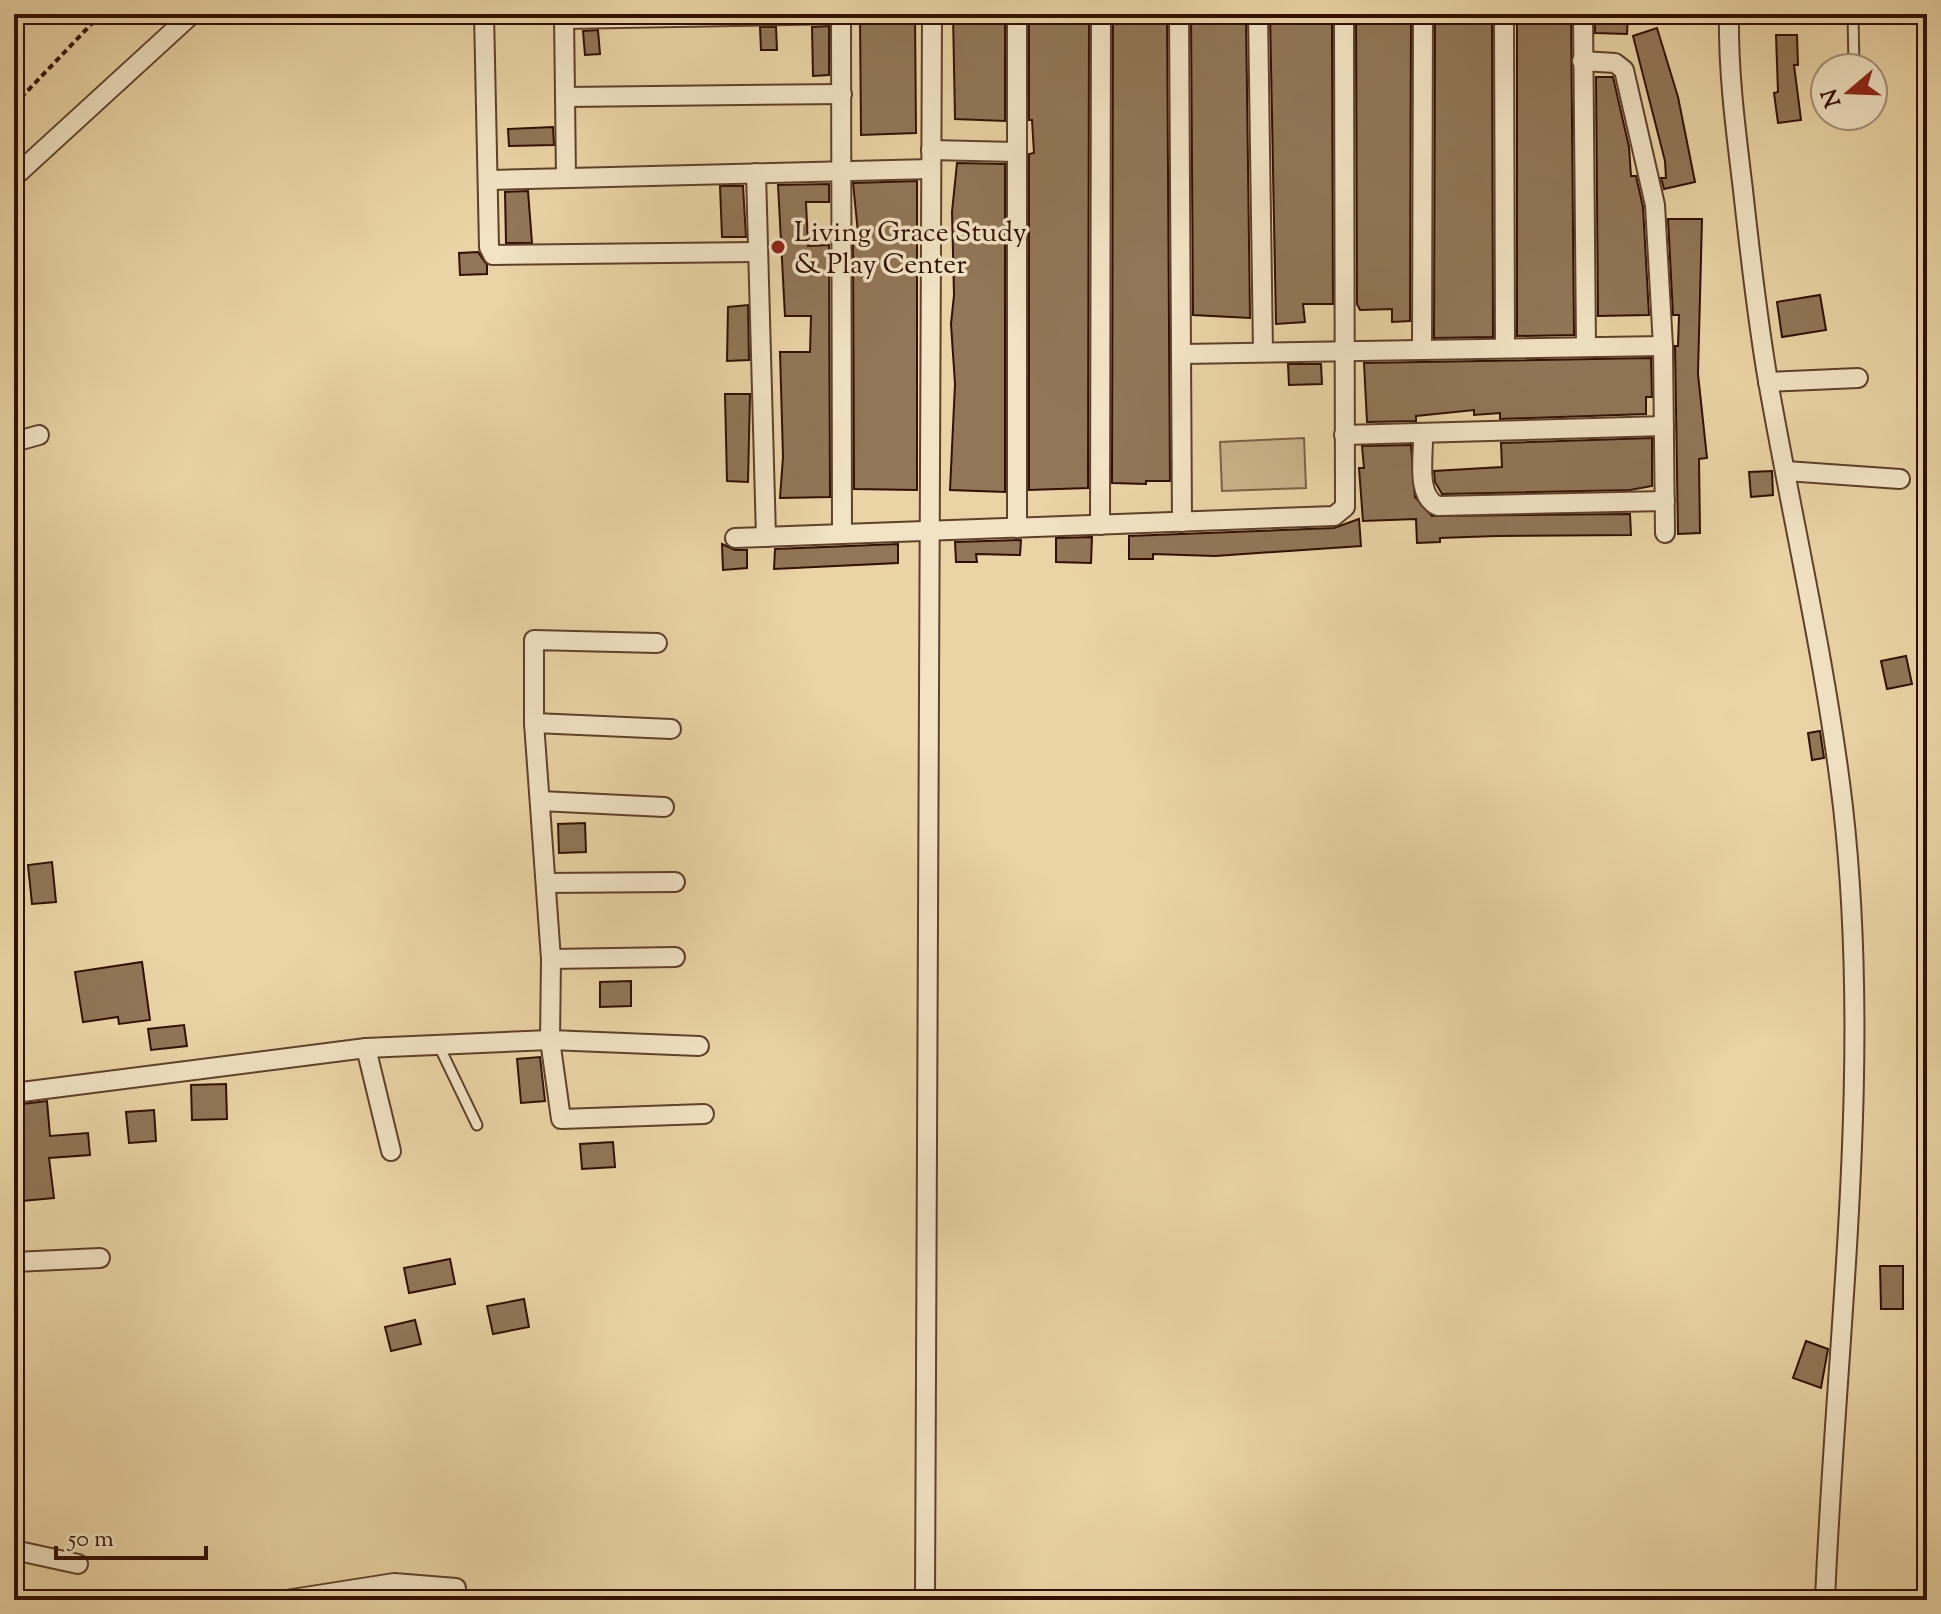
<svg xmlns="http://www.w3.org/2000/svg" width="1941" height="1614" font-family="'Sorts Mill Goudy',serif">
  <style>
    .green { fill: #cbb389; stroke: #7e6246; stroke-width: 2 }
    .building { fill: #917657; stroke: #311002; stroke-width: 2 }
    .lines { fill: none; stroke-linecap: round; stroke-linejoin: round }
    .lane-casing { stroke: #5f412b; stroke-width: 13 }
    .street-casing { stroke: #5f412b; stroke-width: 22 }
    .path { stroke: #311002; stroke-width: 4; stroke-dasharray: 6 4; stroke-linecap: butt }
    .lane { stroke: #f1e3c4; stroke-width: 9 }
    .street { stroke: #f1e3c4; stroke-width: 18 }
    .poi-dot { fill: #8f2418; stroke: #f1e3c4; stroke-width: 3 }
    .labels { text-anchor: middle; stroke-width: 7; stroke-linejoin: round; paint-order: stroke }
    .poi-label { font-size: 28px; fill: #311002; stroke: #f1e3c4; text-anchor: start }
  </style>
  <rect width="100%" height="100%" fill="#ead4a5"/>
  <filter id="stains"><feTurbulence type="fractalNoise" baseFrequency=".0025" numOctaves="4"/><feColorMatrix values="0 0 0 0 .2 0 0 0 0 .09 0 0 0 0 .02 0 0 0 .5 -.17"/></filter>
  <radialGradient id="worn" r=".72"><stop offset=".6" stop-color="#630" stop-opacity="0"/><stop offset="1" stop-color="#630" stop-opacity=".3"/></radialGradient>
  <!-- green -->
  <polygon class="green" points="1304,438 1306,488 1222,491 1220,442"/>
  <!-- building -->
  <g class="building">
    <polygon points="860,14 915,14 916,133 861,135"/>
    <polygon points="953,14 1005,14 1005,121 955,119"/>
    <polygon points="1029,14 1089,14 1088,488 1029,490 1029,154 1034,153 1032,120 1029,120"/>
    <polygon points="1113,14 1167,14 1170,481 1146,481 1146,484 1112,483"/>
    <polygon points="1191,14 1246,14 1250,318 1193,315"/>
    <polygon points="1270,14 1332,14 1333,304 1303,304 1305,322 1276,324"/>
    <polygon points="1356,14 1411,14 1410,321 1392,322 1392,309 1360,310 1357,304"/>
    <polygon points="1435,14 1492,17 1493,337 1434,338"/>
    <polygon points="1517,14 1571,14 1574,335 1517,336"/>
    <polygon points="1595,14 1628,14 1627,34 1595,33"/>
    <polygon points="829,26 829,75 813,76 812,27"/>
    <polygon points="760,27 776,27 777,50 761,50"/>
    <polygon points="1657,28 1678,97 1695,182 1664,189 1661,178 1666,178 1665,161 1633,36"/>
    <polygon points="598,30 600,54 585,55 583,31"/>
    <polygon points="1776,35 1797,35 1798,65 1794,65 1801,120 1778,123 1774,93 1778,92"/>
    <polygon points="1596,77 1613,77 1629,147 1631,176 1636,176 1643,207 1649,315 1598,316"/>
    <polygon points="553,127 554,145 509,146 508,129"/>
    <polygon points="957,163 1005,164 1005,492 950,490 955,384 951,324 954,295 952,212"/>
    <polygon points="917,181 917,490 854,489 853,244 858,233 853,183"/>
    <polygon points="829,184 829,202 806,202 808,246 829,245 830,497 780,498 783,457 780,352 810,352 811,316 785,316 778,185"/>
    <polygon points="720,186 743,186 746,237 722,237"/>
    <polygon points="528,191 532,243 506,243 505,192"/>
    <polygon points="1668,219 1702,219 1698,374 1707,458 1699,459 1700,533 1678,534 1675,346 1678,346 1679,315 1673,315"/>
    <polygon points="478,252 487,265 487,274 460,275 459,253"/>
    <polygon points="1820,295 1826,330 1782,337 1777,302"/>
    <polygon points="748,305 749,360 727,361 728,307"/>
    <polygon points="1651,358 1652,397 1646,397 1646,414 1500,419 1500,413 1474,415 1474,410 1416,416 1416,421 1367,422 1364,363"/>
    <polygon points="1288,364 1321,364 1322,384 1289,385"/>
    <polygon points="725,394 750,394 748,482 727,481"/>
    <polygon points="1652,438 1652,486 1630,490 1442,494 1435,482 1434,471 1502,467 1501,443"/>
    <polygon points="1411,445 1415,497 1432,516 1630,514 1631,535 1496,536 1440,538 1440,542 1417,543 1416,519 1363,521 1359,468 1364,468 1362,446"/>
    <polygon points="1772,471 1773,495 1751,497 1749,472"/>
    <polygon points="1359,519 1361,546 1215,556 1153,554 1153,559 1129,559 1129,536 1334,528"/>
    <polygon points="1092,537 1091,563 1056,562 1056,538"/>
    <polygon points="1021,540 1020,555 976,554 977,562 956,562 955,542"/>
    <polygon points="722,544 735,550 747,550 747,568 723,570"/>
    <polygon points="898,544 898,563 774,569 775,549"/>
    <polygon points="1906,656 1912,684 1887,689 1881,661"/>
    <polygon points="1820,731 1824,758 1812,760 1808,733"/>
    <polygon points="585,823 586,852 559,853 558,824"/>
    <polygon points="52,862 56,902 32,904 28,865"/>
    <polygon points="142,962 150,1020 119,1024 118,1017 83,1022 75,972"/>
    <polygon points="631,981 631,1006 600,1007 600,982"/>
    <polygon points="184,1025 187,1046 151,1050 148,1029"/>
    <polygon points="540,1057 545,1101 521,1103 517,1059"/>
    <polygon points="226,1084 227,1119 192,1120 191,1085"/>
    <polygon points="47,1101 50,1136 88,1133 90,1155 49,1158 54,1198 22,1201 14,1105"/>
    <polygon points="154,1110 156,1141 129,1143 126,1112"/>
    <polygon points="613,1142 615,1167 582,1169 580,1144"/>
    <polygon points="450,1259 455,1284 409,1293 404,1268"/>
    <polygon points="1880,1266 1903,1266 1903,1309 1881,1309"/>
    <polygon points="524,1299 529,1327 493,1334 487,1306"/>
    <polygon points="415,1320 421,1344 391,1351 385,1327"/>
    <polygon points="1806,1341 1828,1349 1821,1388 1793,1378"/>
  </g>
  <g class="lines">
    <!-- lane casing -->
    <g class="lane-casing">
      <g id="lane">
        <polyline points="1853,14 1854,68"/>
        <polyline points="1855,116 1855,120"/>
        <polyline points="439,1046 477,1125"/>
      </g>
    </g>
    <!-- street casing -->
    <g class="street-casing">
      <g id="street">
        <polyline points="484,14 489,247 493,255 755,252"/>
        <polyline points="564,14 566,178"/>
        <polyline points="1179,14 1182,522"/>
        <polyline points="1258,14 1263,352"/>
        <polyline points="1504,14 1505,348"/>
        <polyline points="1583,14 1586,347"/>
        <path d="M 1729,14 C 1728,73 1736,132 1743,190 C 1750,254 1757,317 1768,381 C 1793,523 1826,663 1843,807 C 1873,1072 1836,1336 1825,1600"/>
        <polyline points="564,19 841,14 842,534"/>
        <polyline points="1582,61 1615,63 1624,70 1655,205 1663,346 1665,533"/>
        <polyline points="565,97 842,94"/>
        <polyline points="931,150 1016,152"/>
        <polyline points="756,173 766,537"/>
        <polyline points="14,177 192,14"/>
        <polyline points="489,180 931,169"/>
        <polyline points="1422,350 1423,14"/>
        <polyline points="1183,354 1663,346"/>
        <polyline points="1768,382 1858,378"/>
        <path d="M 1423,434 C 1424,455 1415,496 1438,506 L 1665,501"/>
        <polyline points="1344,435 1664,426"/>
        <polyline points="14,442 39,435"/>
        <polyline points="1786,471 1900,479"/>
        <polyline points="1100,525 1101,14"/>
        <polyline points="1017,528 1017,14"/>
        <polyline points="735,538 1334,516 1345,507 1344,14"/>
        <polyline points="657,643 534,640 534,723 551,959 550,1040 561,1119 704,1114"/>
        <polyline points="534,723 671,729"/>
        <polyline points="540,801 664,807"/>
        <polyline points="546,883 675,882"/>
        <polyline points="551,959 675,957"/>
        <polyline points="366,1048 391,1151"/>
        <polyline points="14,1093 366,1048 550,1040 699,1046"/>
        <polyline points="14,1262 100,1258"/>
        <polyline points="14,1550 78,1564"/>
        <polyline points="286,1600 394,1583 456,1588"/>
        <polyline points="925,1600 932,14"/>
      </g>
    </g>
    <!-- path -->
    <polyline class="path" points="14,105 101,14"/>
    <!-- lane -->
    <use href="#lane" class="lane"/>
    <!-- street -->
    <use href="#street" class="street"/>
  </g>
  <!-- markers -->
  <circle class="poi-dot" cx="778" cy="247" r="8"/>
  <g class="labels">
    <!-- poi labels -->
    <g class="poi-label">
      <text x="794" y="241">Living Grace Study<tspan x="794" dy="32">&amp; Play Center</tspan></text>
    </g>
  </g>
  <!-- margin -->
  <rect width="1941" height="1614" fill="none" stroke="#ead4a5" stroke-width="48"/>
  <rect x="16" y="16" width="1909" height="1582" fill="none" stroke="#311002" stroke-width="4"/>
  <rect x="24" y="24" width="1893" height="1566" fill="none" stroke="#311002" stroke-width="2"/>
  <!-- north arrow -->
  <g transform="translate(1849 92) rotate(251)"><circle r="38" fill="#f1e3c4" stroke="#a48f76" stroke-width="2"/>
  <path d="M0-6L14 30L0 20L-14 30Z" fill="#8f2418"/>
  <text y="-12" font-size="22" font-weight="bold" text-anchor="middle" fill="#311002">N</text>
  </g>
  <!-- scale -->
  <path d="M56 1546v12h150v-12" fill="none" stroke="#311002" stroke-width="4"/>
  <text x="68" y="1546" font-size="24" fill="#311002" stroke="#f1e3c4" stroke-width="6" paint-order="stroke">50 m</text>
  <rect width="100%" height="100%" filter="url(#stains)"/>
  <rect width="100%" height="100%" fill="url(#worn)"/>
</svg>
